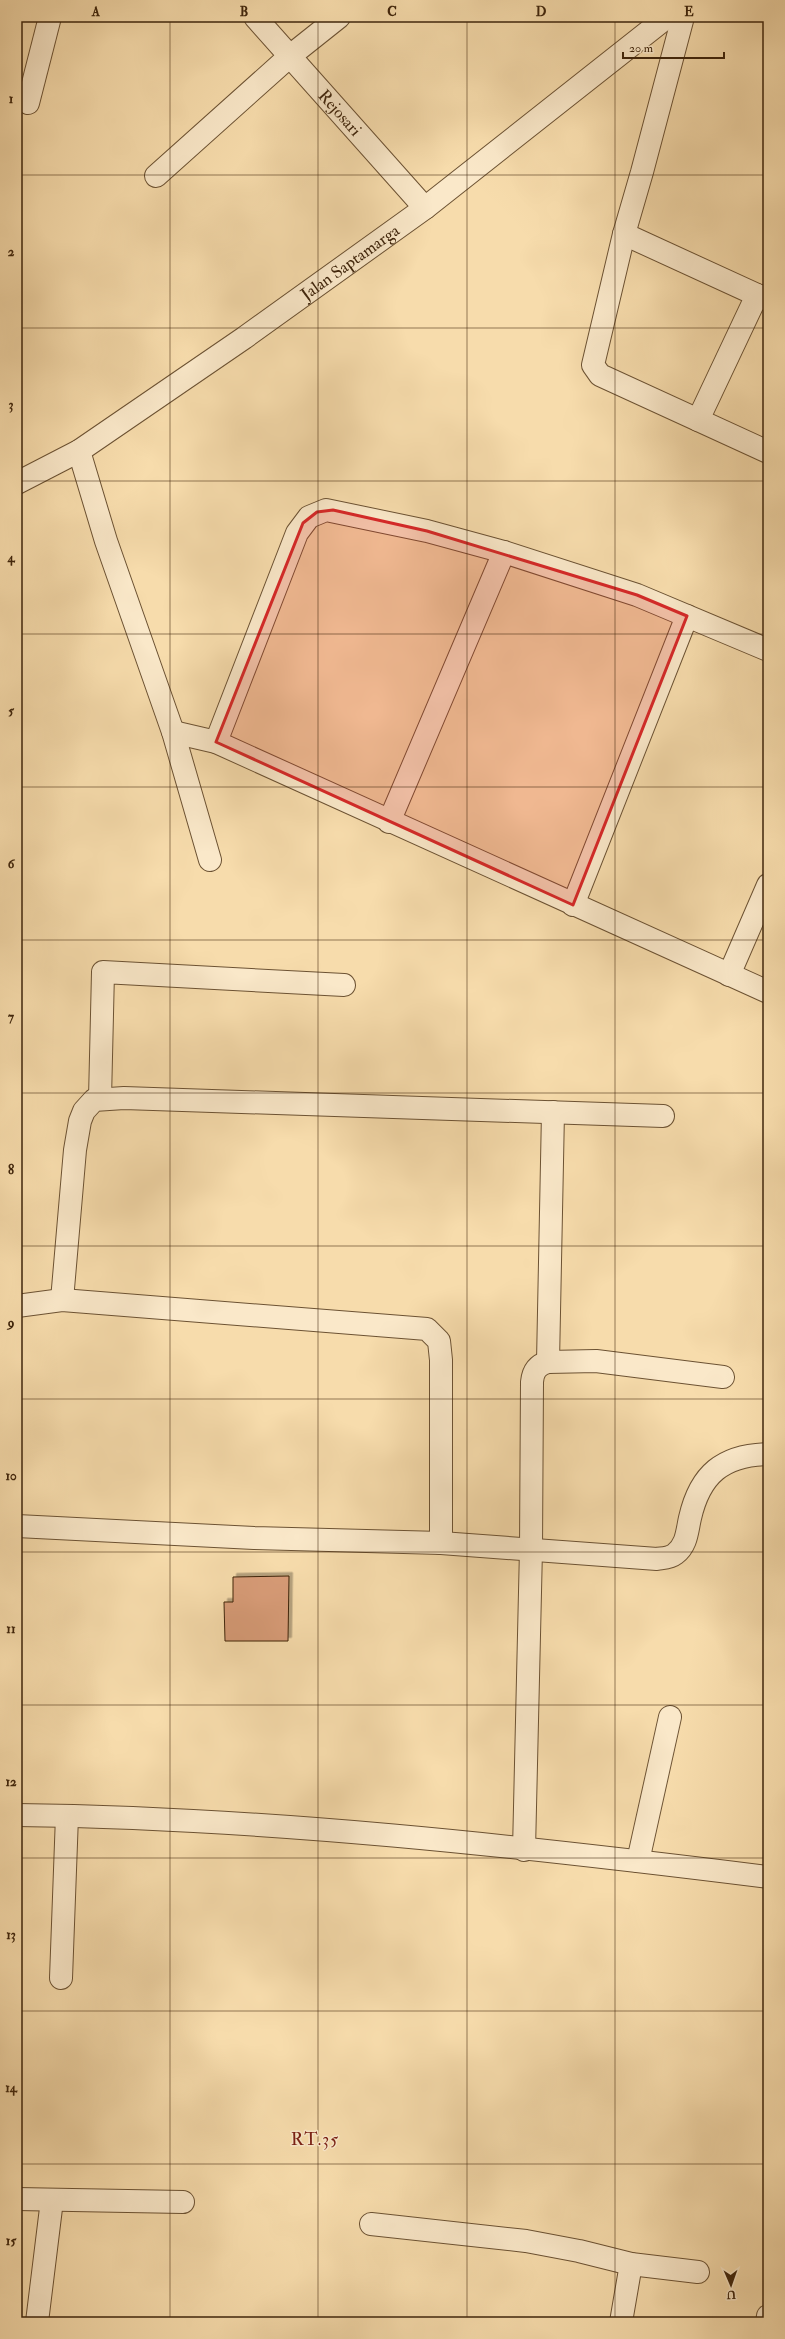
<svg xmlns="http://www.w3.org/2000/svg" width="785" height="2339" font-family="'IM FELL Double Pica',serif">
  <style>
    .building { fill: #d89c78; stroke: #3e240b; filter: url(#shadow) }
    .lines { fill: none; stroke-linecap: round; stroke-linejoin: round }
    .minor-casing { stroke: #6c5233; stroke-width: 24 }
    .minor { stroke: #fae8c9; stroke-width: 22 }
    .marked { fill: #d62828; fill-opacity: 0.2; stroke: #d62828; stroke-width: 3; stroke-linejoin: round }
    .grid { fill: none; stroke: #3e240b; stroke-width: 1; stroke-opacity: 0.55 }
    .labels { text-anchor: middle; stroke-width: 3; stroke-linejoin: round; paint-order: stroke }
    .street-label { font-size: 17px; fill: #3e240b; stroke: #fae8c9 }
    .neighbourhood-label { font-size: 18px; letter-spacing: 1px; fill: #7a1f14; stroke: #fae8c9 }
    .neatline { fill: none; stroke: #3e240b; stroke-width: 1.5 }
    .grid-label { font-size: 13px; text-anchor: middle; font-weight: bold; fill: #3e240b }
  </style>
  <defs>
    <filter id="shadow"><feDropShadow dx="3.5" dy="-3.5" stdDeviation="0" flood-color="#0004"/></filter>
  </defs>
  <rect width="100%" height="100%" fill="#f7dcac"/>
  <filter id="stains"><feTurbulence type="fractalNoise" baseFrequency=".005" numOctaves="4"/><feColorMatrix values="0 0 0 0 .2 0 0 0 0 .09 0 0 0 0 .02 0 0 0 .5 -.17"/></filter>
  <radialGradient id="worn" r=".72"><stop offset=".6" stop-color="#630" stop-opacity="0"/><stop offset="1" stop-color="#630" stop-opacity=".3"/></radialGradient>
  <!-- building -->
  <polygon class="building" points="289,1576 288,1641 225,1641 224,1602 233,1602 233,1577"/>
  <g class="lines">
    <!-- minor casing -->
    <g class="minor-casing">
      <g id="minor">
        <path id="s1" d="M 255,17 L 425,208"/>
        <polyline points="683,17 642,172 624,234 593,365 600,375 768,452"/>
        <polyline points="28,103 50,17"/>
        <polyline points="156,176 290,56 339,17"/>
        <polyline points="624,234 768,300"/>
        <polyline points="698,420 757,295"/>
        <polyline points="79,451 106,541 173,732 210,860"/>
        <path id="s2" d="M 17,483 L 79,451 L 244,338 L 425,208 L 667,17"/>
        <polyline points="173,732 216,742 768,992"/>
        <polyline points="216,742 297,533 309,517 326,510 427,531 504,552 637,595 768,650"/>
        <polyline points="389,822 504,552"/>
        <polyline points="573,905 687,616"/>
        <polyline points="729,975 768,885"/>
        <polyline points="100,1099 103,972 344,985"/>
        <polyline points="62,1300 75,1150 80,1121 84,1111 94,1100 124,1098 663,1116"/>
        <polyline points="17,1306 62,1300 427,1329 439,1341 441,1360 441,1543"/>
        <polyline points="548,1362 553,1112"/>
        <path d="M 17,1526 L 254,1538 L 441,1543 L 657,1559 C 663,1558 670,1558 675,1554 C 687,1545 687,1531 690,1518 C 700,1474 723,1455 768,1454"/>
        <path d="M 17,1815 C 268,1818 519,1846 768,1877"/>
        <path d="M 524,1850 L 531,1549 L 532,1382 C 533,1371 537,1365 548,1362 L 596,1361 L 723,1377"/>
        <polyline points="638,1861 670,1717"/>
        <polyline points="61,1978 67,1816"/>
        <polyline points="17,2199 183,2202"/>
        <polyline points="371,2224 526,2241 579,2251 631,2264 698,2272"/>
        <polyline points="37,2322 52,2200"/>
        <polyline points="621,2322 631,2264"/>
        <polyline points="767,2322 768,2316"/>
      </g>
    </g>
    <!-- minor -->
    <use href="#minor" class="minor"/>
  </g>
  <!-- marked area -->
  <path class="marked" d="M 333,510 L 427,531 L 637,595 L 687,616 L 573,905 L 216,742 L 303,523 L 317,512 Z"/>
  <!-- grid -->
  <path class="grid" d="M 170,17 L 170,2322M 318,17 L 318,2322M 467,17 L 467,2322M 615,17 L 615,2322M 17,175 L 768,175M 17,328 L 768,328M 17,481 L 768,481M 17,634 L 768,634M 17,787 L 768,787M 17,940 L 768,940M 17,1093 L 768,1093M 17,1246 L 768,1246M 17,1399 L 768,1399M 17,1552 L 768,1552M 17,1705 L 768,1705M 17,1858 L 768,1858M 17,2011 L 768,2011M 17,2164 L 768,2164"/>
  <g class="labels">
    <!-- street labels -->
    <g class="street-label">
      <text dy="6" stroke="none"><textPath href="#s1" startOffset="128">Rejosari</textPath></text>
      <text dy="6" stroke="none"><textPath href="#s2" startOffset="400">Jalan Saptamarga</textPath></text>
    </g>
    <!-- neighbourhood labels -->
    <g class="neighbourhood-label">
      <text x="315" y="2145">RT.35</text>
    </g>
  </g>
  <!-- margin -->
  <rect width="785" height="2339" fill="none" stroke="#f7dcac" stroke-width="44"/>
  <!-- north arrow -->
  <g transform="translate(731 2285) rotate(178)" stroke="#fae8c9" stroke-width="3" paint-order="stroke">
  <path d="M0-3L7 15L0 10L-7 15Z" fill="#3e240b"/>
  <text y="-6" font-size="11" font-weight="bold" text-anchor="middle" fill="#3e240b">U</text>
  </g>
  <!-- scale -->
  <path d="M623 52v6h101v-6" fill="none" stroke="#3e240b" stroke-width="2"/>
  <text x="629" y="52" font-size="12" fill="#3e240b" stroke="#fae8c9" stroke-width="3" paint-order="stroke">20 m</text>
  <rect x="22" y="22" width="741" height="2295" class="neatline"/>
  <g class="grid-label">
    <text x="96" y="16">A</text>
    <text x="244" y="16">B</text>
    <text x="392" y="16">C</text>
    <text x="541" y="16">D</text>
    <text x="689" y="16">E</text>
    <text x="11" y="103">1</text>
    <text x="11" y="256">2</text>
    <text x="11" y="409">3</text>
    <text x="11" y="562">4</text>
    <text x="11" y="715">5</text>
    <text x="11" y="868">6</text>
    <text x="11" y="1021">7</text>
    <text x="11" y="1174">8</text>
    <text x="11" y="1327">9</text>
    <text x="11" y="1480">10</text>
    <text x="11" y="1633">11</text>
    <text x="11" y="1786">12</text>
    <text x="11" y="1939">13</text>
    <text x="11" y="2092">14</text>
    <text x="11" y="2245">15</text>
  </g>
  <rect width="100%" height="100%" filter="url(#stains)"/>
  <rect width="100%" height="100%" fill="url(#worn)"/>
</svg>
